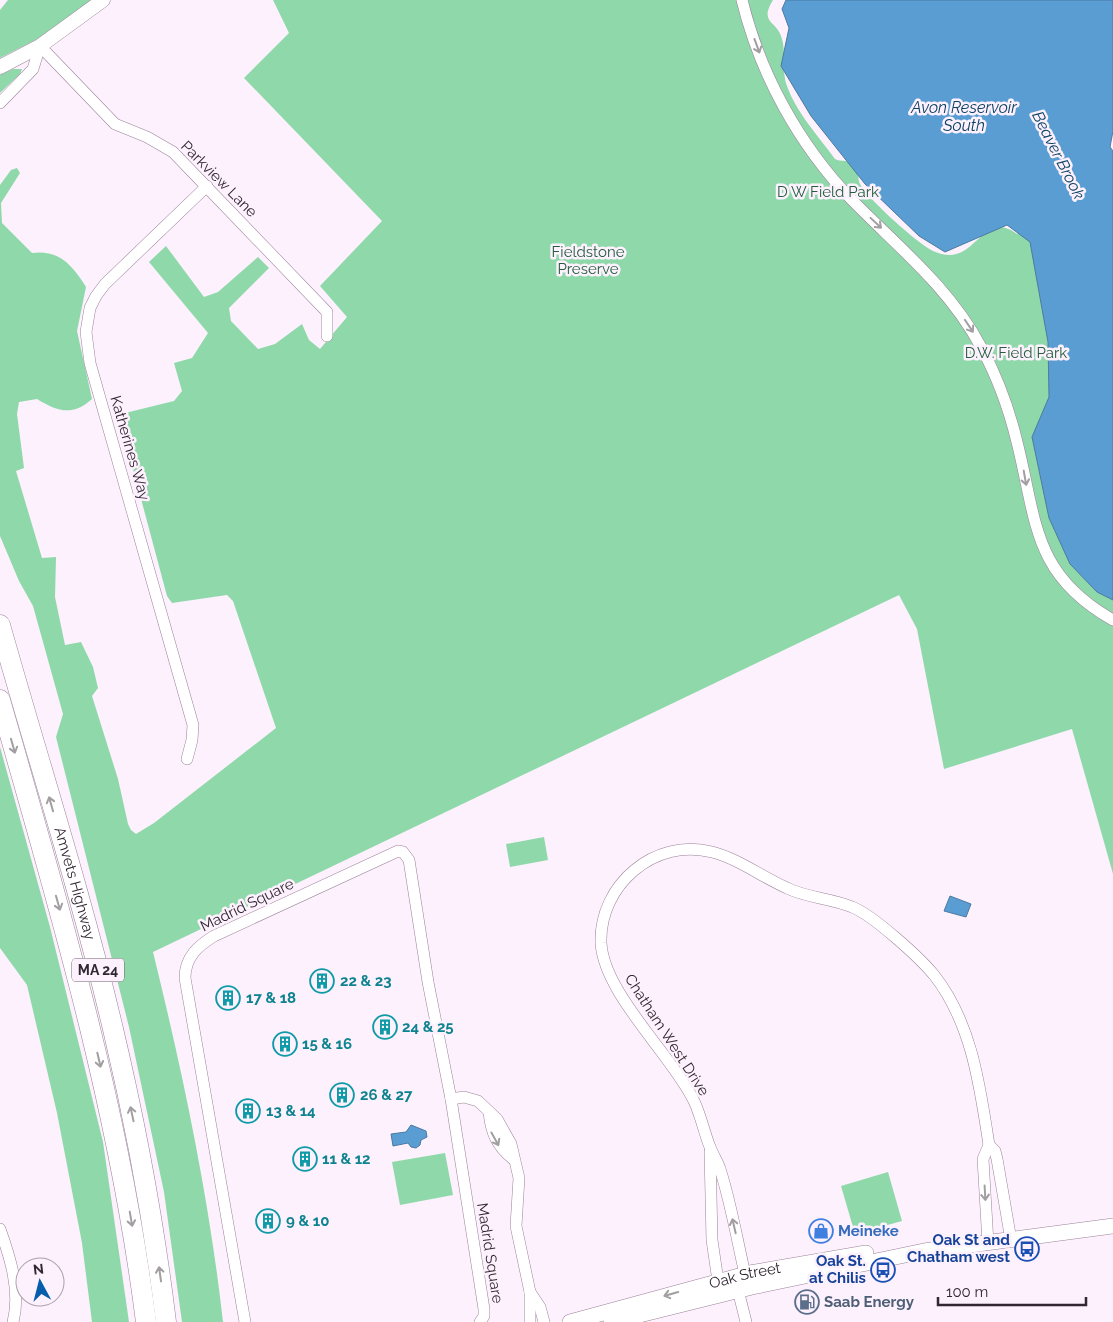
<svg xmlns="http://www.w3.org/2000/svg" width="1113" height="1322" font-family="Raleway,sans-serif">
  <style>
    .green { fill: #8fd8aa }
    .water { fill: #599dd3; stroke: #4d7aa2 }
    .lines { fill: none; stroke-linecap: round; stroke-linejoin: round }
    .minor-casing { stroke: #9b829a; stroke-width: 12 }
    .tertiary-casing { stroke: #9b829a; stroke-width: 15 }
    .secondary-casing { stroke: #9b829a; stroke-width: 16 }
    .motorway-casing { stroke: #9b829a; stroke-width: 21 }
    .minor { stroke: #fff; stroke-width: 11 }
    .tertiary { stroke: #fff; stroke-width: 14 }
    .secondary { stroke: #fff; stroke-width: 15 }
    .motorway { stroke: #fff; stroke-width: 20 }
    .oneway { stroke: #a29ea2 }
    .labels { text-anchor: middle; stroke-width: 5; stroke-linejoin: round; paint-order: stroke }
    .shield { fill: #fcf1fc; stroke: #6e646e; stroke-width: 1 }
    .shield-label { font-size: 14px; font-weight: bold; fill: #312731 }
    .street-label { font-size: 15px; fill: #312731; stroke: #fcf1fc }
    .park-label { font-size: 15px; fill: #235d3c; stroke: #fcf1fc }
    .culture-label { font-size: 15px; font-weight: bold; fill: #0d838f; stroke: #fcf1fc; text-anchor: start }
    .shop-label { font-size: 15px; font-weight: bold; fill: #366cbe; stroke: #fcf1fc; text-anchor: start }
    .transit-label { font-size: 15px; font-weight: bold; fill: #164399; stroke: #fcf1fc; text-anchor: end }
    .service-label { font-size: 15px; font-weight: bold; fill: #4e5e75; stroke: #fcf1fc; text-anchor: start }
    .water-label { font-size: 16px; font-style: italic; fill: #0b4165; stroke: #fcf1fc }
  </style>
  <rect width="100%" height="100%" fill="#fcf1fc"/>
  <!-- green -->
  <g class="green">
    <polygon points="8,0 95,0 51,32 0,58 0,10"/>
    <path d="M 273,0 L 773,0 C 759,23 776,21 781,36 C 787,52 781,70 787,86 C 796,112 819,137 835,159 C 841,162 849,160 854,163 C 862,169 856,176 860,184 C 870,201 916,242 933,251 C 977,271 980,206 1017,234 L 1113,166 L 1113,874 L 1072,729 L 944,769 L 917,629 L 899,595 L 153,952 C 183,1074 209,1197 223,1322 L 182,1322 L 164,1192 L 129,1027 L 56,737 L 63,714 L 33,606 L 19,581 L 0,536 L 0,185 L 11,170 L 17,168 L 20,173 L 1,203 L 2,223 L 32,253 C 59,249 73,266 86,287 L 77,331 L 92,399 C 72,417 57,411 37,399 L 19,402 L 17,414 L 24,468 L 16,471 L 42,558 L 56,557 L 55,597 L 65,645 L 81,642 L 93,667 L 98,688 L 92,696 L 118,779 L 128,824 L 131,830 L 136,834 L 154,823 L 276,728 L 233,601 L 227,595 L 172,603 L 167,596 L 121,424 L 125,413 L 174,401 L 182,391 L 174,363 L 192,358 L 208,333 L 149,262 L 166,246 L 204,297 L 218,292 L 258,257 L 269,268 L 229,308 L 231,321 L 258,349 L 275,344 L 302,324 L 309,340 L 320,349 L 347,317 L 320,286 L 382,221 L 244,78 L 289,33 Z"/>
    <polygon points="13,69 22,69 20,74 0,93 0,75"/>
    <polygon points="0,747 50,927 103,1142 129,1322 92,1322 82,1243 57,1113 27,985 0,948"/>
    <polygon points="544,837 548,860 510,867 506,844"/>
    <polygon points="445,1153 453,1195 400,1205 392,1162"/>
    <polygon points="888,1172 902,1221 855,1234 841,1186"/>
  </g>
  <!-- water -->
  <g class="water">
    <polygon points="786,0 1113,0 1113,131 1110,147 1113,151 1113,600 1097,592 1070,564 1049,518 1032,437 1049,397 1048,342 1030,242 1007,225 945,252 919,236 865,184 811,116 781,66 789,28 782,9"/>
    <polygon points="950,896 971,904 966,917 944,911"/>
    <polygon points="411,1125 426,1131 427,1137 421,1140 420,1145 416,1148 411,1147 408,1143 393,1146 391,1134 406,1132"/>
  </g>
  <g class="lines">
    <!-- minor casing -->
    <g class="minor-casing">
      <g id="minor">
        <path d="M 742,0 C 760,74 799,145 852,200 C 898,247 949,287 981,347 C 997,376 1009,409 1017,442 C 1037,521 1032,574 1113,620"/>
        <polyline points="40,46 115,124 147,137 173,152 327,312 327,336"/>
        <polyline points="0,103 33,69 40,46"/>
        <polyline points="187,759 192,740 193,725 90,363 86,332 90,308 96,296 105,284 207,186"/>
        <polyline points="451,1099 464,1097 478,1101 497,1119 511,1144 519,1178 516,1226 530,1292 530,1322"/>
        <path d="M 489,1112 C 491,1133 497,1146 513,1159"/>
        <polyline points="710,1152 712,1240 718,1281 724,1284"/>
        <path d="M 0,1229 C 10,1257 21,1291 13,1322"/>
        <polyline points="988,1243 983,1159 989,1145"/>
        <path d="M 742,1281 L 745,1274 C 737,1240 731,1203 720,1169 C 718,1162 713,1155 710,1147 C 704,1132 701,1116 694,1101 C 672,1055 604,994 601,943 C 599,885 655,837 712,852 C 739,859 762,877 787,888 C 807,898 831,898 852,907 C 873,915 920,958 934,975 C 972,1023 980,1087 989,1145 L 995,1151 L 997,1159 L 1011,1240"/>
        <polyline points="738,1290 746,1322"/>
        <polyline points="530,1292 540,1307 544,1322"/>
        <path d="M 245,1322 L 185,978 C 185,957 198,946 214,936 L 398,851 L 403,852 L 409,860 L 428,982 L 451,1099 L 484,1309 L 484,1316 L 480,1322"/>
      </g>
    </g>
    <!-- tertiary casing -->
    <g class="tertiary-casing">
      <polyline id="tertiary" points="0,67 40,46 103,0"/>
    </g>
    <!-- secondary casing -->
    <g class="secondary-casing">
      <g id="secondary">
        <path id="s1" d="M 570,1322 L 750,1273 L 866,1253"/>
        <polyline points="611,1322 752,1287 924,1251 1113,1226"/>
      </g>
    </g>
    <!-- motorway casing -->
    <g class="motorway-casing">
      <g id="motorway">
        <path id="s2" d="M 0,625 C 38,760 81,893 113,1029 C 136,1126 154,1223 166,1322"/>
        <path d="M 0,700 C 59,906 119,1108 146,1322"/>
      </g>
    </g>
    <!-- minor -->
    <use href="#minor" class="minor"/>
    <!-- tertiary -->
    <use href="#tertiary" class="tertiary"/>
    <!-- secondary -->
    <use href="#secondary" class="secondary"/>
    <!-- motorway -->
    <use href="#motorway" class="motorway"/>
  </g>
  <!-- one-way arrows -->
  <defs><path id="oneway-shaft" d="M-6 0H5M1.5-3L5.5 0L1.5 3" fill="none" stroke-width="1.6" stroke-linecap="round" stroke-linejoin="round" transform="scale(1.25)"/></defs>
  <g class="oneway">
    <use href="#oneway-shaft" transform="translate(757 46) rotate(70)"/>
    <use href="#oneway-shaft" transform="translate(876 223) rotate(43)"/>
    <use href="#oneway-shaft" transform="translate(969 326) rotate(56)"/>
    <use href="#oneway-shaft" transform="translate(1025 478) rotate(80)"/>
    <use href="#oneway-shaft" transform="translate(13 746) rotate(74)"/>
    <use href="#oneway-shaft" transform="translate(51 804) rotate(-106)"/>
    <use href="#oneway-shaft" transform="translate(58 903) rotate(74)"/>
    <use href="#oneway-shaft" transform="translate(99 1060) rotate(77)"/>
    <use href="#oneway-shaft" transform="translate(132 1114) rotate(-102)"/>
    <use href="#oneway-shaft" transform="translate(495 1139) rotate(61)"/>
    <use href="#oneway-shaft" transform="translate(985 1193) rotate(87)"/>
    <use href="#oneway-shaft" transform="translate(131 1219) rotate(80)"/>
    <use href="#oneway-shaft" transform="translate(734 1226) rotate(-103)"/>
    <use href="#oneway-shaft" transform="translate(160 1274) rotate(-98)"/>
    <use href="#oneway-shaft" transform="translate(671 1294) rotate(164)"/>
  </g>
  <!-- icons -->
  <defs>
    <g id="building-ring" transform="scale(1.25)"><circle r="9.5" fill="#fcf1fc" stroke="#0f9aa8" stroke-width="1.5"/><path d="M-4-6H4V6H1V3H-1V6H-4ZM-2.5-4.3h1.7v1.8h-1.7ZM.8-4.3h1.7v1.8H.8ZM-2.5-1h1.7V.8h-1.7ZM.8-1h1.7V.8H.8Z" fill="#0f9aa8"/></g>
    <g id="shop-ring" transform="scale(1.25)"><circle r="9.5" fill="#fcf1fc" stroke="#3f7fe0" stroke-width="1.5"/><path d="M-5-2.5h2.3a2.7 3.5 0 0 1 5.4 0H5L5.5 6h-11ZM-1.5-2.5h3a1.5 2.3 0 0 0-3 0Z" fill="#3f7fe0"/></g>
    <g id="bus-ring" transform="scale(1.25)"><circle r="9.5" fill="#fcf1fc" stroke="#1a4fb4" stroke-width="1.5"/><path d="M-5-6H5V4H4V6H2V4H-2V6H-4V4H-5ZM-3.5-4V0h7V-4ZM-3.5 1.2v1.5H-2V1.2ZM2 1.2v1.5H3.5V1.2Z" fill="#1a4fb4"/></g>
    <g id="fuel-ring" transform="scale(1.25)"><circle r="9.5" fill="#fcf1fc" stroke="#5c6f8a" stroke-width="1.5"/><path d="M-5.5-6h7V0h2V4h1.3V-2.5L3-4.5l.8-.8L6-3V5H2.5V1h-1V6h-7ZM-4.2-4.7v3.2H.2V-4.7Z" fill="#5c6f8a"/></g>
  </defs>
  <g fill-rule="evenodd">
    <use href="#building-ring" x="322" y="981"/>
    <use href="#building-ring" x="228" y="998"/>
    <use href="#building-ring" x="385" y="1027"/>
    <use href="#building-ring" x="285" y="1044"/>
    <use href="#building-ring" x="342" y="1095"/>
    <use href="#building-ring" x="248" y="1111"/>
    <use href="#building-ring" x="305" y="1159"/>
    <use href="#building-ring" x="268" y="1221"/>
    <use href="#shop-ring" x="821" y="1231"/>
    <use href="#bus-ring" x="1027" y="1249"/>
    <use href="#bus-ring" x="883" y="1270"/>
    <use href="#fuel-ring" x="807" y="1302"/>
  </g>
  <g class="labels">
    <!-- shield labels -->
    <rect class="shield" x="72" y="958.5" width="52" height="23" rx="4"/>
    <g class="shield-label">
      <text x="98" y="975">MA 24</text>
    </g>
    <!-- street labels -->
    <g class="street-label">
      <text transform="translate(219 179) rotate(45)" y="5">Parkview Lane</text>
      <text transform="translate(130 448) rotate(74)" y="5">Katherines Way</text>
      <text dy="5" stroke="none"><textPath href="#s2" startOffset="269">Amvets Highway</textPath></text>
      <text transform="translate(247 905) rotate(-26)" y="5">Madrid Square</text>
      <text transform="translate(667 1035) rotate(57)" y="5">Chatham West Drive</text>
      <text transform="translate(490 1253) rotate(81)" y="5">Madrid Square</text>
      <text dy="5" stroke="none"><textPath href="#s1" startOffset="181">Oak Street</textPath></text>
    </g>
    <!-- park labels -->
    <g class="park-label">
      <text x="828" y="197">D W Field Park</text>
      <text x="588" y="257">Fieldstone<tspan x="588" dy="17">Preserve</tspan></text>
      <text x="1016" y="358">D.W. Field Park</text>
    </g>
    <!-- culture labels -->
    <g class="culture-label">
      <text x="340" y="986">22 &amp; 23</text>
      <text x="246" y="1003">17 &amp; 18</text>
      <text x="402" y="1032">24 &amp; 25</text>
      <text x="302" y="1049">15 &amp; 16</text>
      <text x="360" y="1100">26 &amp; 27</text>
      <text x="266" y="1116">13 &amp; 14</text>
      <text x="322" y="1164">11 &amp; 12</text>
      <text x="286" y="1226">9 &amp; 10</text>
    </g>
    <!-- shop labels -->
    <g class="shop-label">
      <text x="838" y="1236">Meineke</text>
    </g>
    <!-- transit labels -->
    <g class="transit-label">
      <text x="1010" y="1245">Oak St and<tspan x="1010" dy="17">Chatham west</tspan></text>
      <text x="866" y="1266">Oak St.<tspan x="866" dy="17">at Chilis</tspan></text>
    </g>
    <!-- service labels -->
    <g class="service-label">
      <text x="824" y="1307">Saab Energy</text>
    </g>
    <!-- water labels -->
    <g class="water-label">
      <text x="964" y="113">Avon Reservoir<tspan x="964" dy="18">South</tspan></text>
      <text transform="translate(1059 155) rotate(63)" y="6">Beaver Brook</text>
    </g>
  </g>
  <!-- north arrow -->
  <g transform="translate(40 1282) rotate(353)"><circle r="24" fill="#fcf1fc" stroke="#aba0ab"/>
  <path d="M0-4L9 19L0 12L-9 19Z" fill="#055dab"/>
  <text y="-8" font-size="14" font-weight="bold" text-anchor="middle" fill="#312731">N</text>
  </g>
  <!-- scale -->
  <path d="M938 1297v8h148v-8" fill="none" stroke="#312731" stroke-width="2.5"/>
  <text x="946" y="1297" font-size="15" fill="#312731" stroke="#fcf1fc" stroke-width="4" paint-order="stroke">100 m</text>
</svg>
